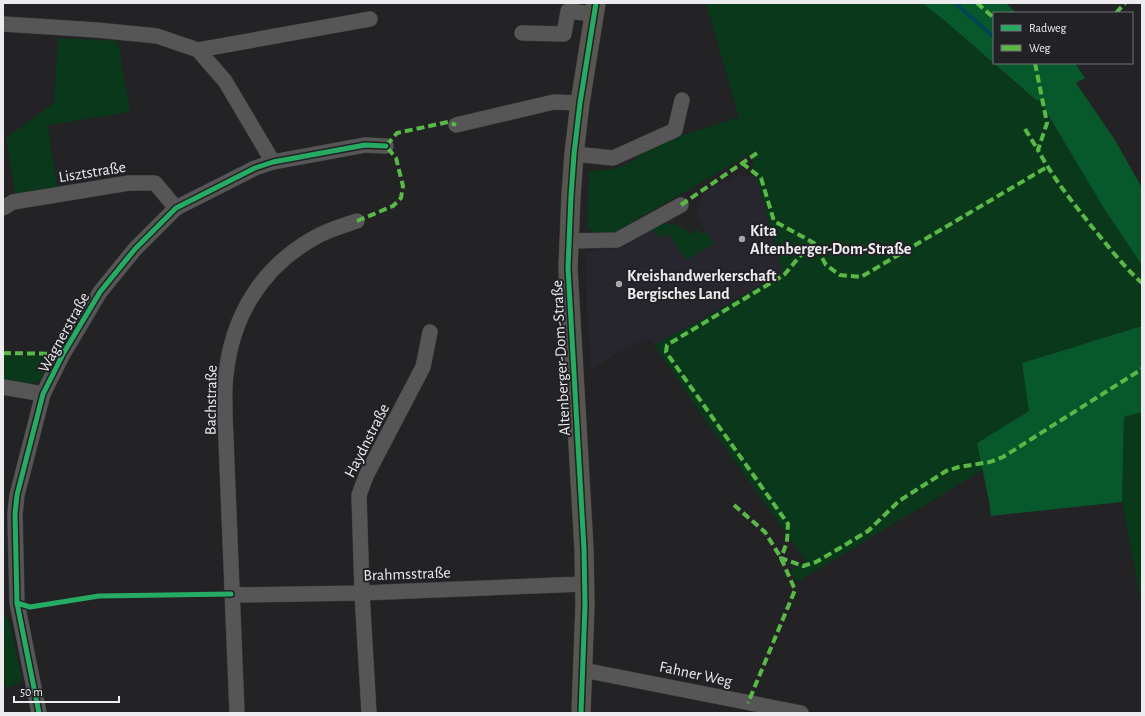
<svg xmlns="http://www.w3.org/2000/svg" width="1145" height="716" font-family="'Alegreya Sans',sans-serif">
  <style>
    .built { fill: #27252e }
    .green { fill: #09381a }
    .forest { fill: #07582a }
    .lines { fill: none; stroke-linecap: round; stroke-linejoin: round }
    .stream { stroke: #034356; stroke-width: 4 }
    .minor-casing { stroke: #3d3d3e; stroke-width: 16 }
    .major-casing { stroke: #3d3d3e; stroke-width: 20 }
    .minor { stroke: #565657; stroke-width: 15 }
    .major { stroke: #59564f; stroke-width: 19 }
    .quiet { stroke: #58b947; stroke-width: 4; stroke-dasharray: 8 4; stroke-linecap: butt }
    .cycleway-casing { stroke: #222125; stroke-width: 8 }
    .cycleway { stroke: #26ab63; stroke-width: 5 }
    .poi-dot { fill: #a6a5a8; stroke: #222125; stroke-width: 1.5 }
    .labels { text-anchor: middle; stroke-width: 4; stroke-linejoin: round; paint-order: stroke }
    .street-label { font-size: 16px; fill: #ececef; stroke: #222125 }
    .poi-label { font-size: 16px; font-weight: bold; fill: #ececef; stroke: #222125; text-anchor: start }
  </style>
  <rect width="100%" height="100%" fill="#232224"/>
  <!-- built -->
  <polygon class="built" points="739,174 757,178 783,273 654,345 650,340 645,339 618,352 591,371 587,311 586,254 598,249 610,250 621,248 653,229 670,236 686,260 713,244 698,218 697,209 702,196 708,190"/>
  <!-- green -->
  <g class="green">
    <path d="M 706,3 L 922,3 L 944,20 L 1036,101 L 1038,100 L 1105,210 L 1142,265 L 1142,326 L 1022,363 L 1029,411 L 977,443 L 983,470 L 797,582 L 790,571 L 806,561 L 703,417 L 654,345 L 717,311 L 783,273 L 750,154 L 617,231 C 607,235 596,234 587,228 L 589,171 L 613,169 L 625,165 L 634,160 L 644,152 L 667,140 L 739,117 Z"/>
    <polygon points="58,38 118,41 130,112 48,125 57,187 15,194 6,138 54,103"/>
    <path d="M 663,224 C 674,223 683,226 690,234 L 698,230 L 702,233 L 707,233 L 714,244 L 686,260 L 670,236 L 666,234 L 659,238 L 653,229 Z"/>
    <polygon points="3,355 54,356 42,380 30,384 3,382"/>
    <polygon points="1142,412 1142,606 1122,502 1124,417"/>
    <polygon points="3,614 10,623 22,681 7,689 3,673"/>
  </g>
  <!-- forest -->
  <g class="forest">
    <polygon points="922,3 1006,3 1016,13 994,13 994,63 1075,63 1085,78 1076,83 1115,140 1142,188 1142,265 1105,210 1039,100 1037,101 944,20"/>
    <polygon points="1142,326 1142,412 1124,417 1122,502 991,516 989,501 977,443 1029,411 1022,363"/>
  </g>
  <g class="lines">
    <!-- stream -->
    <polyline class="stream" points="955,3 994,37"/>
    <!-- minor casing -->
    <g class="minor-casing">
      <g id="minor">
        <polyline points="3,24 97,30 157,36 198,50 225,81 273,162"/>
        <polyline points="522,33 564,34 568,11 594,14"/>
        <polyline points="198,50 370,19"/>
        <polyline points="456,125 554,102 580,103"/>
        <polyline points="574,154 613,158 675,130 682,100"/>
        <polyline points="3,208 13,202 129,183 155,183 176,208"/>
        <polyline points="568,241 617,240 681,205"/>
        <polyline points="3,387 43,394"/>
        <polyline points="231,594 245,595 362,593 585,584"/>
        <polyline points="583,670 801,713"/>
        <polyline points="39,713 17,603 15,514 17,495 43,394 63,354 100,292 135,249 176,208 255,168 273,162 365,145 386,146"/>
        <path d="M 237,713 L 225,415 C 225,402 224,388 226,375 C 232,316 262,267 314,238 C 327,230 342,226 357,221"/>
        <polyline points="369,713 362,593 359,495 366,476 423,367 430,332"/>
      </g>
    </g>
    <!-- major casing -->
    <g class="major-casing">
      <polyline id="major" points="581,713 585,605 584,549 568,268 571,196 574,154 580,103 596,3"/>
    </g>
    <!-- minor -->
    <use href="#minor" class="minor"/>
    <!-- major -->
    <use href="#major" class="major"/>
    <!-- quiet -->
    <g class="quiet">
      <polyline points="977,3 994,18"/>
      <polyline points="1116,13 1125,3"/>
      <path d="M 1035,63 L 1047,123 L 1038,150 C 1053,178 1073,203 1093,228 C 1108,246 1124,267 1142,283"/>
      <polyline points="1025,129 1038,150"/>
      <polyline points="742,163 761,178 774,221 814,243 826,265 840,275 861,277 1047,167"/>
      <polyline points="681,205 757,153"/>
      <polyline points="357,221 393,206 401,198 403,186 396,158 386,146 397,133 448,122 456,125"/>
      <polyline points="814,243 801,255 784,275 667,345 666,352 788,524 787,542 781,558 803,566 816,562 840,548 868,531 899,501 946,471 959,467 990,462 1003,457 1142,369"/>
      <polyline points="3,353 63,354"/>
      <polyline points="734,505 765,532 781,558 795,590 748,703"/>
    </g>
    <!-- cycleway casing -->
    <g class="cycleway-casing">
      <g id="cycleway">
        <polyline points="17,603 30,607 99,596 231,594"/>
        <polyline points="39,713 17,603 15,514 17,495 43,394 63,354 100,292 135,249 176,208 255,168 273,162 365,145 386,146"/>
        <polyline points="581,713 585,605 584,549 568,268 571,196 574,154 580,103 596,3"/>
      </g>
    </g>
    <!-- cycleway -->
    <use href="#cycleway" class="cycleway"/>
  </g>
  <!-- markers -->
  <g class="poi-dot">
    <circle cx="742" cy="239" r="4"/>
    <circle cx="619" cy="284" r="4"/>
  </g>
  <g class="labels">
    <!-- street labels -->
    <g class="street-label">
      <text transform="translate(92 171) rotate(-9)" y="6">Lisztstraße</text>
      <text transform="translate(63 332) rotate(-61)" y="6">Wagnerstraße</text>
      <text transform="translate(560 358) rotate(-93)" y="6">Altenberger-Dom-Straße</text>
      <text transform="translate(210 400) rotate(-89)" y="6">Bachstraße</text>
      <text transform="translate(366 440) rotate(-63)" y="6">Haydnstraße</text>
      <text transform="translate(407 573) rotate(-2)" y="6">Brahmsstraße</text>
      <text transform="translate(696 673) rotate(12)" y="6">Fahner Weg</text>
    </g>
    <!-- poi labels -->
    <g class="poi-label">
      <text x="750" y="236">Kita<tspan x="750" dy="18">Altenberger-Dom-Straße</tspan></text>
      <text x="627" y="281">Kreishandwerkerschaft<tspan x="627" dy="18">Bergisches Land</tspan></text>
    </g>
  </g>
  <!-- border -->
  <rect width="1145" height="716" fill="none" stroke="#ececef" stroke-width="8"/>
  <!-- legend -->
  <rect x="993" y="12" width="140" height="52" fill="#222125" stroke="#737276"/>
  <rect x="1001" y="25" width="20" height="6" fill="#26ab63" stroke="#737276"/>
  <text x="1029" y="32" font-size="12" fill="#ececef">Radweg</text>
  <rect x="1001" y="45" width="20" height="6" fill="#58b947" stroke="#737276"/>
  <text x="1029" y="52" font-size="12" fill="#ececef">Weg</text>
  <!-- scale -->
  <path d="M14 696v6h105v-6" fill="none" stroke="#ececef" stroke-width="2"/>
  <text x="20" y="696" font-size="12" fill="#ececef" stroke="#222125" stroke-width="3" paint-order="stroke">50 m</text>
</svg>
